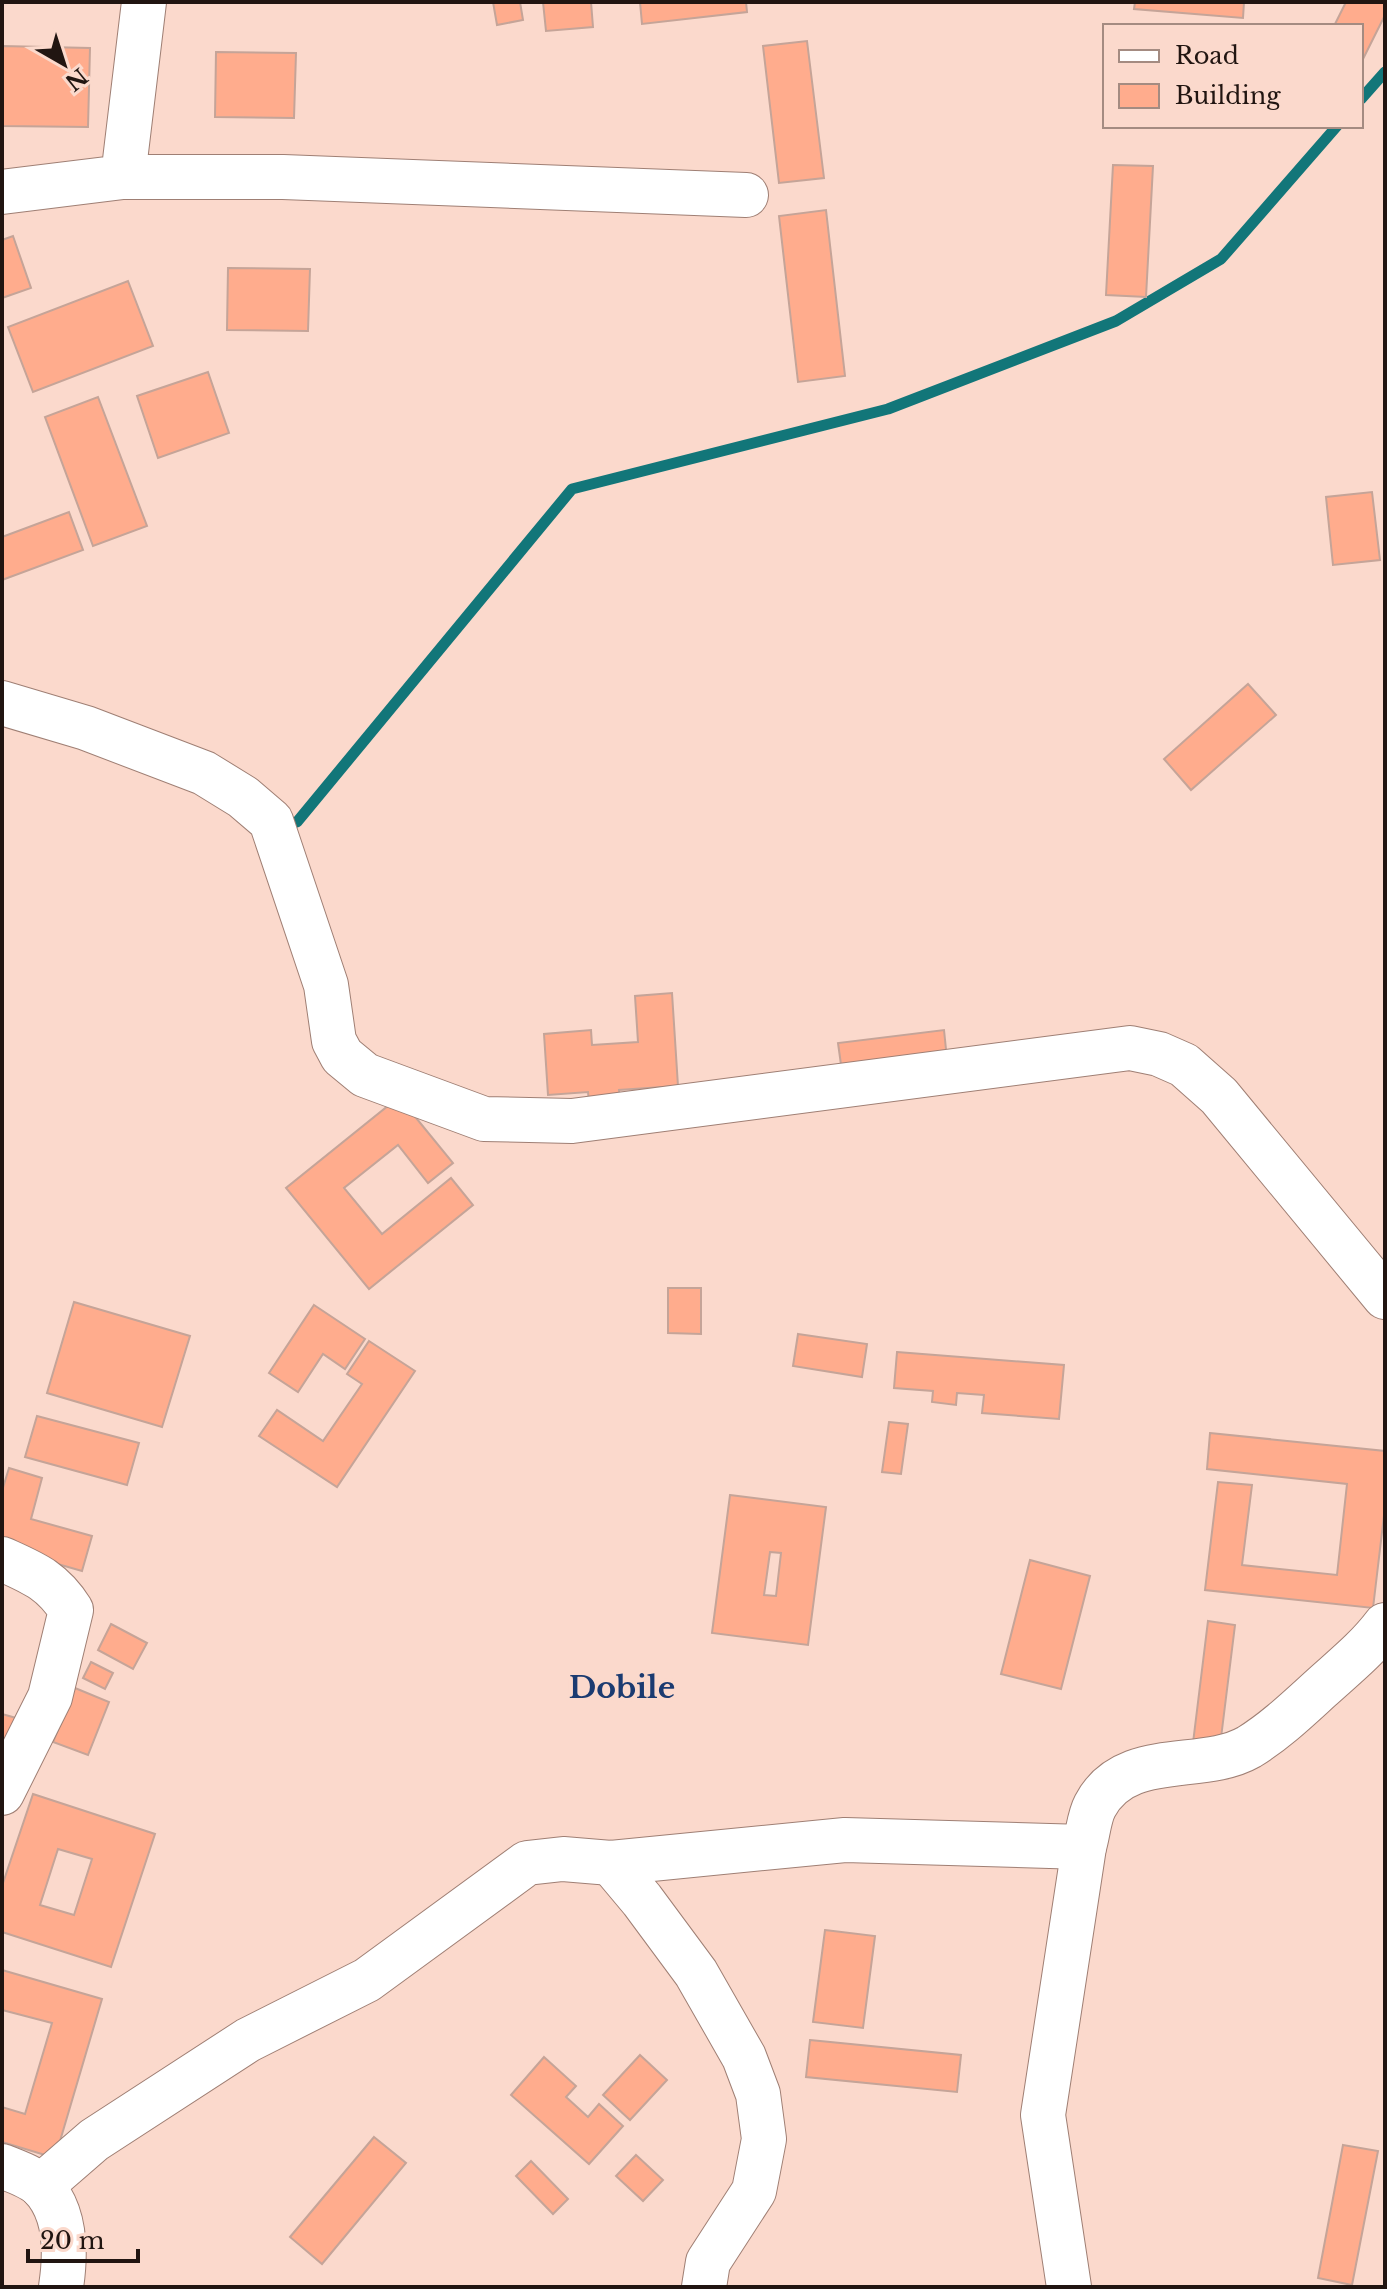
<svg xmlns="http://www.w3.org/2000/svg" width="1387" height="2289" font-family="'Libre Baskerville',serif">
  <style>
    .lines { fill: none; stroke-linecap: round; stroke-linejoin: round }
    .stream { stroke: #127679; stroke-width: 11 }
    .building { fill: #ffac8d; stroke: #c5a498; stroke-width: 2; fill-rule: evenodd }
    .street-casing { stroke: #9f7f74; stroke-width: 46 }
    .street { stroke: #fff; stroke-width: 44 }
    .labels { text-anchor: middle; stroke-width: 8; stroke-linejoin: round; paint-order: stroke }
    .district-label { font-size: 30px; font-weight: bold; fill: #1b3b71; stroke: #fbd9cc }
  </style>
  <rect width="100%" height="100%" fill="#fbd9cc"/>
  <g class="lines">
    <!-- stream -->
    <g class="stream">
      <polyline points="1361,99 1385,72"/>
      <polyline points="297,822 572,489 888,409 1116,321 1221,259 1337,126"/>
    </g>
  </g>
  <!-- building -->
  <g class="building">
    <polygon points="493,2 520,2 523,20 497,25"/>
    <polygon points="543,2 591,2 593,27 546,31"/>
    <polygon points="640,2 746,2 747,12 642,24"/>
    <polygon points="1135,2 1244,2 1243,18 1134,9"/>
    <polygon points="1346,2 1385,2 1385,15 1361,63 1361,26 1334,26"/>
    <polygon points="807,41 824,178 779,183 763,46"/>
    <polygon points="2,46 90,48 88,127 2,126"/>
    <polygon points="216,52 296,53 294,118 215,117"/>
    <polygon points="1113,165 1153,166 1146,297 1106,295"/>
    <polygon points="826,210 845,376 798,382 779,216"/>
    <polygon points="13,236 31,288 2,298 2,240"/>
    <polygon points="228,268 310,269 308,331 227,330"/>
    <polygon points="128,281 153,346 33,392 8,327"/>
    <polygon points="208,372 229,433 158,458 137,396"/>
    <polygon points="98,397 147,526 93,546 45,417"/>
    <polygon points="1372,492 1380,560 1333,565 1326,497"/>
    <polygon points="69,512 83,550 2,580 2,537"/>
    <polygon points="1248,684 1276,715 1191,790 1164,759"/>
    <polygon points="672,993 678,1086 619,1090 620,1101 589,1103 588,1092 548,1095 544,1034 591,1030 592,1045 638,1042 635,996"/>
    <polygon points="944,1030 947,1059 842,1072 838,1043"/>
    <polygon points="399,1097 453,1163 428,1183 398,1145 344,1188 382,1234 451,1178 473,1205 369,1289 286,1188"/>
    <polygon points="668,1288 701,1288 701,1334 668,1333"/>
    <polygon points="74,1302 190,1336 162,1427 47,1393"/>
    <polygon points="314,1305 365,1339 345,1369 323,1354 298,1392 269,1373"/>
    <polygon points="798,1334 867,1344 862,1377 793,1366"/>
    <polygon points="369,1341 415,1371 337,1487 259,1436 277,1410 323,1441 362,1384 347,1374"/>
    <polygon points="897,1352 1064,1365 1059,1419 982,1413 984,1395 957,1393 956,1405 932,1402 933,1391 894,1388"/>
    <polygon points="37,1416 139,1443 127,1485 25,1457"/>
    <polygon points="889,1422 908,1424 901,1474 882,1472"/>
    <polygon points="1210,1433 1385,1451 1385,1507 1373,1608 1205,1590 1218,1482 1252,1485 1242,1565 1337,1575 1347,1484 1207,1469"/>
    <polygon points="9,1468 42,1478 31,1519 92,1536 82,1571 2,1548 2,1491"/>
    <path d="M 730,1495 L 826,1507 L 808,1645 L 712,1633 ZM 770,1552 L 781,1553 L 776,1596 L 764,1595 Z"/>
    <polygon points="1030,1560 1090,1576 1061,1689 1001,1674"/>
    <polygon points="1208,1621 1235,1625 1219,1754 1192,1751"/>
    <polygon points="111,1624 147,1643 133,1669 98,1650"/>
    <polygon points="91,1662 113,1673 105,1689 83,1678"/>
    <polygon points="75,1688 109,1702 88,1755 53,1742"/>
    <polygon points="2,1714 27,1721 2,1752"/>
    <path d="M 33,1794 L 155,1834 L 111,1967 L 2,1932 L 2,1886 ZM 58,1849 L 92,1859 L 74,1915 L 40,1905 Z"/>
    <polygon points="825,1930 875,1936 863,2028 813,2022"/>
    <polygon points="2,1970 102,1999 55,2158 2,2142 2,2107 25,2114 52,2023 2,2010"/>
    <polygon points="810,2040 961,2055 957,2092 806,2077"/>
    <polygon points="640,2055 667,2080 630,2120 603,2095"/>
    <polygon points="544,2057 576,2086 566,2097 588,2117 599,2104 623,2126 589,2164 511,2095"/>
    <polygon points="374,2137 406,2163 322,2264 290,2237"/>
    <polygon points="1343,2145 1378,2151 1352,2285 1318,2278"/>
    <polygon points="636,2155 663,2180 643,2201 616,2176"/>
    <polygon points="531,2161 568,2199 553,2214 516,2176"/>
  </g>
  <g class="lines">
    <!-- street casing -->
    <g class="street-casing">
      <g id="street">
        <polyline points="123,177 283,177 746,195"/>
        <polyline points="2,192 123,177 144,2"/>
        <polyline points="2,703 86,728 204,773 243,797 271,821 326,985 334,1041 342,1056 365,1075 484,1119 572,1121 1130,1048 1159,1054 1184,1065 1219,1096 1385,1297"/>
        <path d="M 2,1559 C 33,1573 52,1580 71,1610 L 50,1697 L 2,1793"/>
        <polyline points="611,1863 642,1900 696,1973 744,2057 758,2094 764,2139 754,2191 708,2262 704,2287"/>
        <path d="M 2,2166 C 14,2171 32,2177 41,2186 C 67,2212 66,2254 61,2287"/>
        <polyline points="41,2186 94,2140 248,2040 367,1980 527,1863 563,1859 611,1863 845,1840 1084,1847"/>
        <path d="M 1069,2287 L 1043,2115 L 1084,1847 C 1088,1834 1089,1817 1095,1806 C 1125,1748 1202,1774 1249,1747 C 1275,1731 1298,1709 1320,1689 C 1343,1668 1367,1649 1385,1625"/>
      </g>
    </g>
    <!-- street -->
    <use href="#street" class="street"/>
  </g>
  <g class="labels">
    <!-- district labels -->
    <g class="district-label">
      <text x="622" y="1698">Dobile</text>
    </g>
  </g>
  <!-- border -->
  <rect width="1387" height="2289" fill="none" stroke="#211511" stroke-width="8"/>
  <!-- legend -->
  <rect x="1103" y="24" width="260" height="104" fill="#fbd9cc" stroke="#a48b81" stroke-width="2"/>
  <rect x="1119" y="50" width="40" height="12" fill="#ffffff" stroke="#a48b81" stroke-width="2"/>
  <text x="1175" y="64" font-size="24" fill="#211511">Road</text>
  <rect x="1119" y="84" width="40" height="24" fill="#ffac8d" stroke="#a48b81" stroke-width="2"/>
  <text x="1175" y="104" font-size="24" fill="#211511">Building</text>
  <!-- north arrow -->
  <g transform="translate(64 64) rotate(141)" stroke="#fbd9cc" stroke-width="6" paint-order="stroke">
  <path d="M0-6L14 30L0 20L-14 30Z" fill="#211511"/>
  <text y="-12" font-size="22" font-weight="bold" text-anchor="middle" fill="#211511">N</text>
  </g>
  <!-- scale -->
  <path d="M28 2249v12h110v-12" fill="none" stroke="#211511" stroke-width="4"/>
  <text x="40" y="2249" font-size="24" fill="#211511" stroke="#fbd9cc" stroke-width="6" paint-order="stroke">20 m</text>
</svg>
